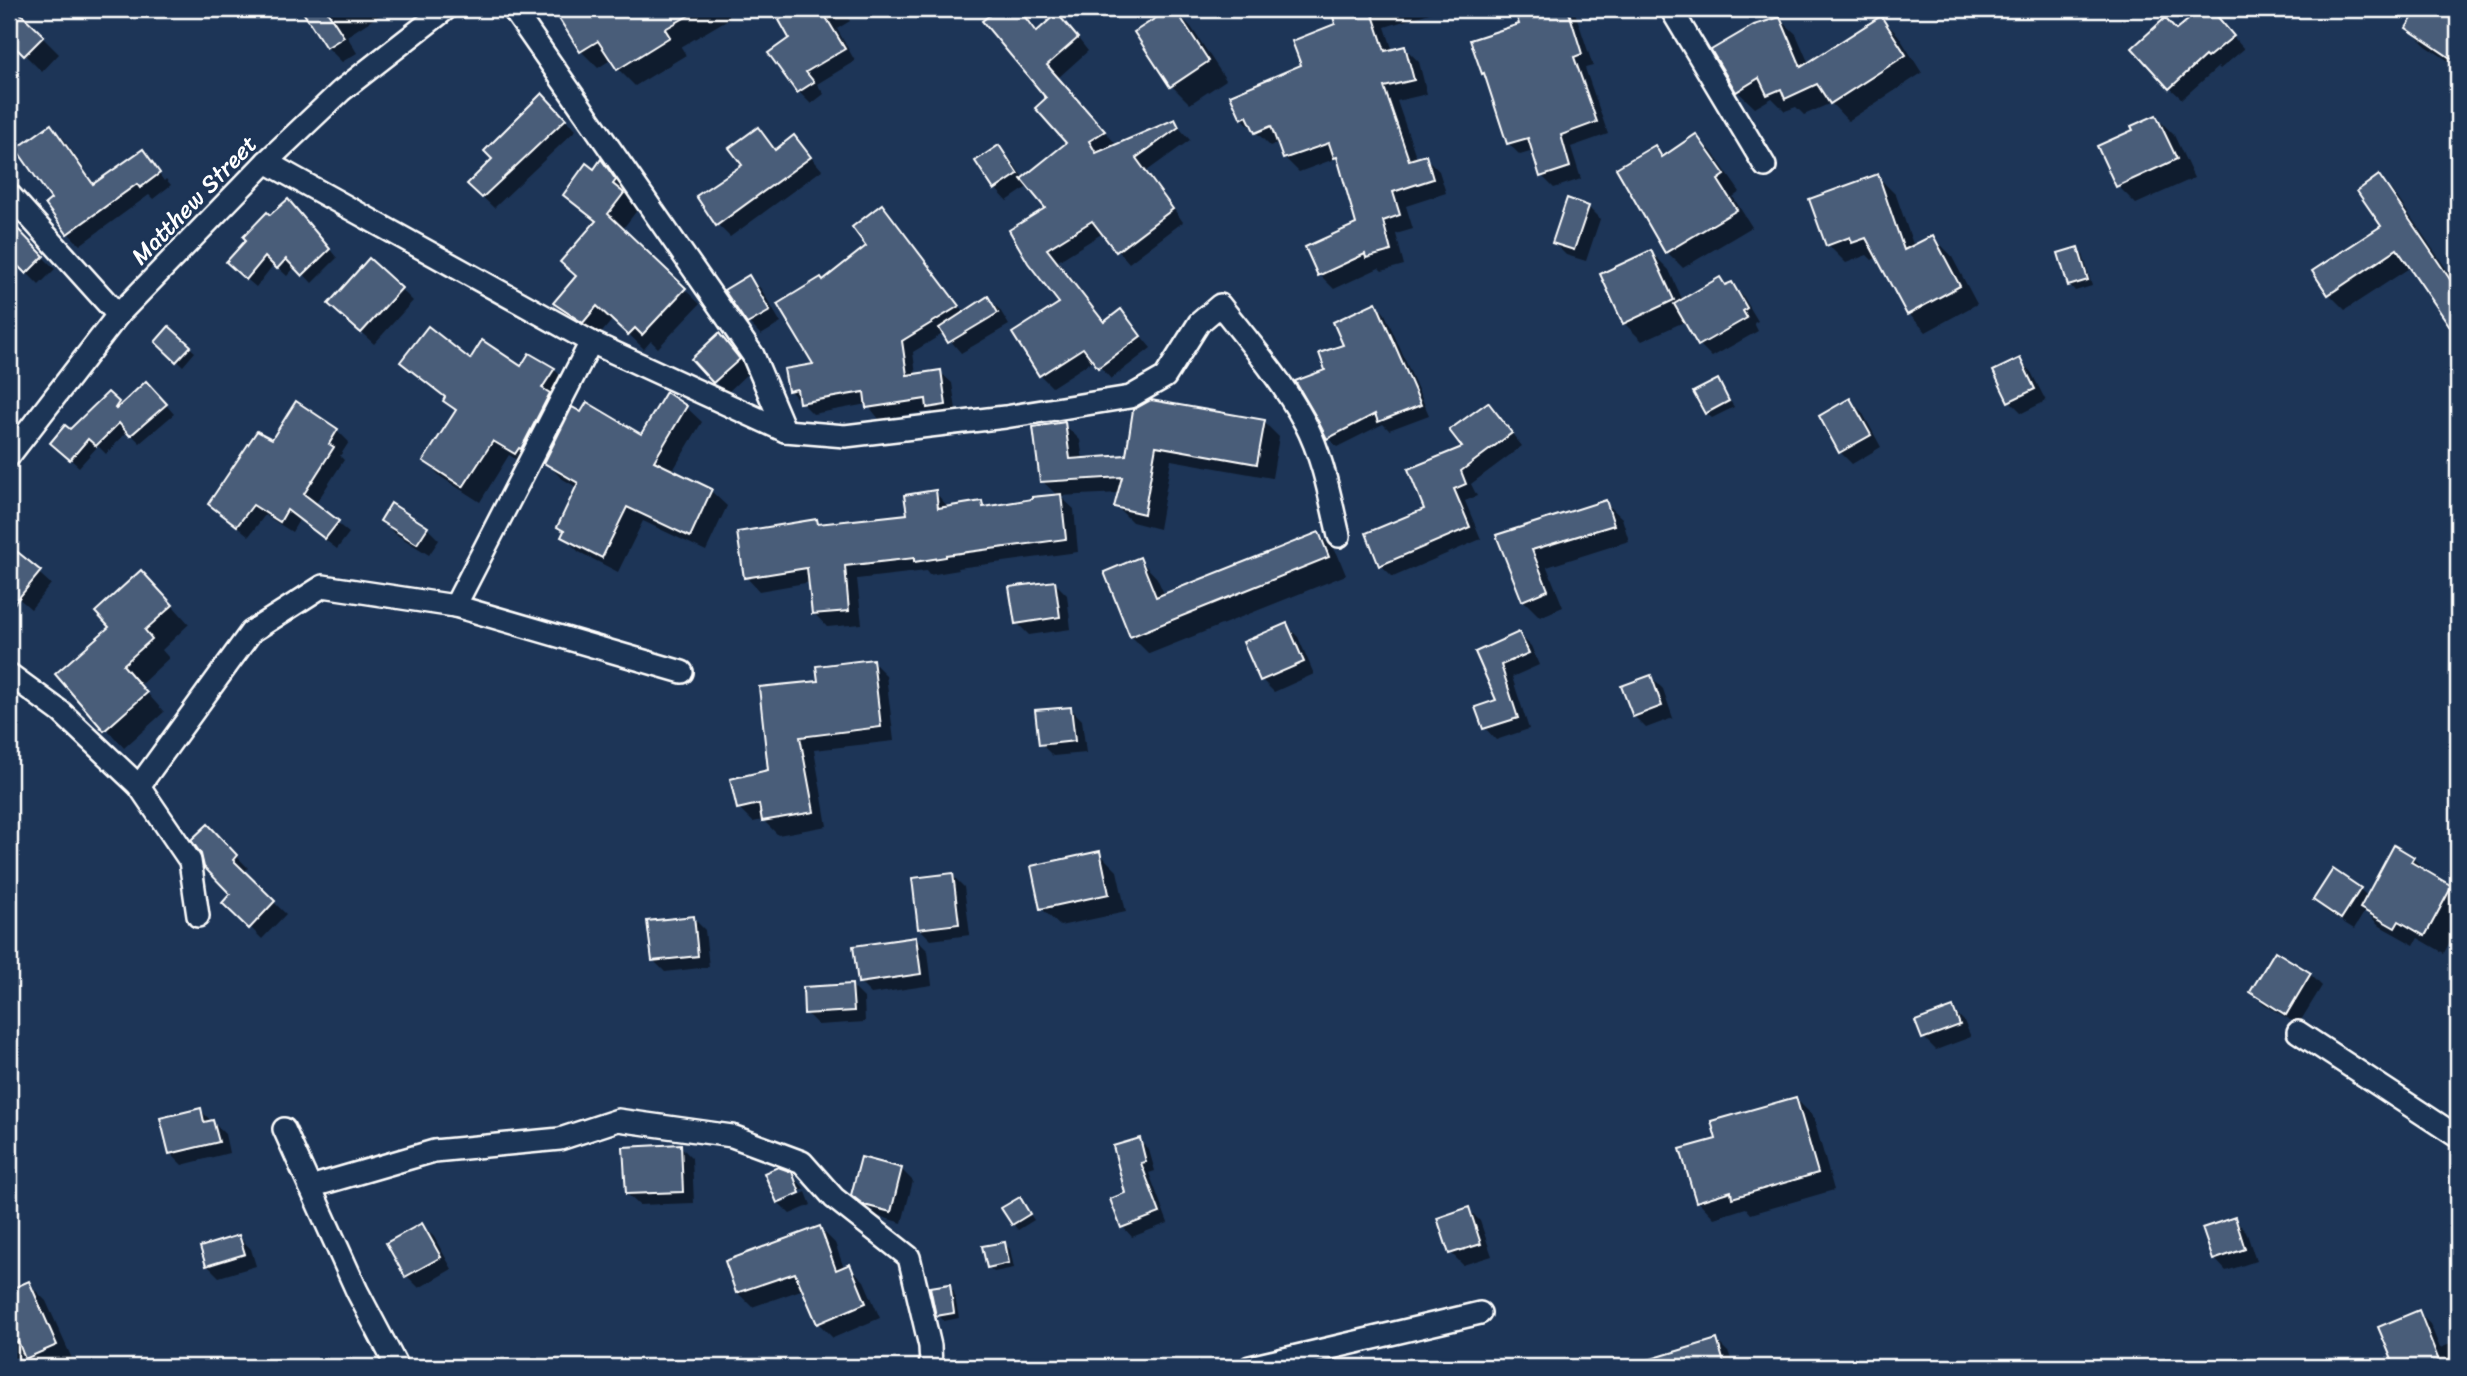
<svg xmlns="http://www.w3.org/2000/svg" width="2467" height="1376" font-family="Sriracha,sans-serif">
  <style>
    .shadow { fill: #0007 }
    .building { fill: #4a5d79; stroke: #fff; stroke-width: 2 }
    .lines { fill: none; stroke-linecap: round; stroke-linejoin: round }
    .minor-casing { stroke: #fff; stroke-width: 26 }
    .minor { stroke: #1d3557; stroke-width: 21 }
    .labels { text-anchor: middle; stroke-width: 5; stroke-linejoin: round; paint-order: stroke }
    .street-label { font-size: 24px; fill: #fff; stroke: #1d3557 }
  </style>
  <rect width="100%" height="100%" fill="#1d3557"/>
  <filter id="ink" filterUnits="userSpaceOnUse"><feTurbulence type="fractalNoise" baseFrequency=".0143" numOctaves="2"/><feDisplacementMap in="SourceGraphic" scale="14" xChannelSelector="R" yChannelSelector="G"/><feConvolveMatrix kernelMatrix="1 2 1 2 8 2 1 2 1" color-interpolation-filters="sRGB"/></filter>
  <g filter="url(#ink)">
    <!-- shadow -->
    <g class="shadow">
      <polygon points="9,9 14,9 59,54 42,72 9,39"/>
      <polygon points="128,9 150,9 136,17"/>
      <polygon points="304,9 389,9 347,36 357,53 342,62 327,47"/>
      <polygon points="555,9 725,9 730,18 681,47 686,55 635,86 618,69 612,59 598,68 581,51"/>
      <polygon points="802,9 842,9 850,21 837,29 855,61 817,84 824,94 811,104 799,92 770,53 791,38 781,21"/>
      <polygon points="883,9 897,9 887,13"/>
      <polygon points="1001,9 1020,9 1038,32 1069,27 1088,51 1058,78 1115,143 1109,148 1110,149 1174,122 1190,140 1147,171 1183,222 1129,263 1103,233 1058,261 1106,323 1121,312 1151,348 1111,379 1094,360 1052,387 1040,375 1061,303 1029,262 1047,209 1029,186 1007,201 996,189 999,148 1011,160 1024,179 1069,143 1049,98 984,21"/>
      <polygon points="1173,9 1191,27 1226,80 1190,104 1172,86 1137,32"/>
      <polygon points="1333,9 1442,9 1385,27 1393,51 1405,48 1419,62 1427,94 1397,101 1417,159 1425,157 1439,171 1446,193 1406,206 1413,229 1396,234 1404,265 1382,271 1379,268 1334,289 1320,275 1358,225 1337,158 1299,172 1285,158 1279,142 1270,146 1242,118 1304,66 1337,25"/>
      <polygon points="1516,9 1574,9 1593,66 1585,68 1608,134 1571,147 1581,179 1554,188 1542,176 1533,151 1520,155 1508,143 1488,78 1483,73 1521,25"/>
      <polygon points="2203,9 2209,9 2244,49 2220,69 2218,67 2182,99 2170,88 2177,32"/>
      <polygon points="2420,9 2458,9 2458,67 2426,46 2408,28"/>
      <polygon points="1778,17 1796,34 1809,64 1881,18 1898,35 1922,73 1848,121 1831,103 1804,115 1796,107 1785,111 1772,98 1755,108 1737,91 1755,27"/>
      <polygon points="542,96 576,130 494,208 469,184 495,159"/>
      <polygon points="2156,117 2174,135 2194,178 2136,204 2118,186 2100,147 2135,131"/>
      <polygon points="51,127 63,138 95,185 143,151 153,161 150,161 164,181 166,179 171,185 153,199 149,195 80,245 68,233 54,199"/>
      <polygon points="758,129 777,150 794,137 822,170 730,237 718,225 699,197 744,165"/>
      <polygon points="1696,136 1712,152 1740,192 1733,197 1752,227 1683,268 1667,252 1654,147 1664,157"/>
      <polygon points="601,162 615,176 630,197 628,199 638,209 622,230 700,304 658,348 651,341 644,349 613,319 599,336 570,318 555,303 577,277 596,223 565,195 594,171"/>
      <polygon points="1877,176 1896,195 1914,247 1933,237 1951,255 1977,304 1926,332 1908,313 1878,257 1872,260 1867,255 1846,263 1828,245"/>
      <polygon points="2379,178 2395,194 2458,286 2458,333 2411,267 2345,310 2329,294 2383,226"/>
      <polygon points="882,207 893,218 965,313 988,298 1000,310 1009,325 961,353 944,333 913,352 916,375 940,372 952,383 957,416 940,419 932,411 879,419 867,404 813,414 789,390 816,366 824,282 868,246"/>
      <polygon points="1588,207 1600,219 1586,261 1566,255 1554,243"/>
      <polygon points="297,210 337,258 312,283 296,266 287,276 274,264 256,287 237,271 270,217"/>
      <polygon points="10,224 55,269 39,285 9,255"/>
      <polygon points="2077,249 2083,255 2092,286 2075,291 2070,285"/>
      <polygon points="1651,252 1669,270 1683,301 1720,280 1727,287 1731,284 1743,296 1758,321 1754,323 1758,331 1712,357 1700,345 1686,321 1642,341 1624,323"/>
      <polygon points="749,277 761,289 781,323 761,335 749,323"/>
      <polygon points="401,289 413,301 374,344 342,315"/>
      <polygon points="1376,304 1385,314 1429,415 1389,430 1383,424 1337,447 1328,438 1327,371"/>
      <polygon points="169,329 195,352 183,366 157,342"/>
      <polygon points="719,336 750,371 726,394 694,359"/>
      <polygon points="2019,360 2031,372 2046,401 2022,413 2010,401"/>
      <polygon points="470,361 522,369 554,369 569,385 531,469 509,455 480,502 441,477 425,461 457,412 445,401 446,399 403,362"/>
      <polygon points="1717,381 1734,407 1712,418 1706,413"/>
      <polygon points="155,392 174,414 140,443 128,431 106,454 98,446 79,467 61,451 70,432 108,394 121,406"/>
      <polygon points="1850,401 1862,412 1881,447 1852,464 1840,452"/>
      <polygon points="297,404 337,430 349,442 340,456 344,460 315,505 349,533 337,549 299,520 292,532 265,515 249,536 210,504 272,442"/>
      <polygon points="1488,404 1522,446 1471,484 1477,496 1465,501 1481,539 1393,577 1381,565 1427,510 1465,448"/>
      <polygon points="686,407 702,422 672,472 711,491 727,506 706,551 643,521 618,572 579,552 564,537 565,533 559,527 578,488 561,478 546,462 642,437"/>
      <polygon points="1135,411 1264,422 1279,437 1272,478 1171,460 1159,529 1132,522 1116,506 1120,493 1060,496 1074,509 1078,552 958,568 959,570 929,575 926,571 857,579 862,624 827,627 814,613 811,582 759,591 746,577 816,521 821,526 909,516 935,492 949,508 981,503 987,508 1058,496 1042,481 1064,424 1080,440 1083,460 1127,457"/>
      <polygon points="1605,502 1622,518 1629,541 1547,567 1563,607 1540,617 1523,600 1498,536"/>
      <polygon points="382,521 427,528 439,540 429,555 394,533"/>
      <polygon points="1319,534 1337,553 1346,575 1149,654 1131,636 1139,559 1157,578 1165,596"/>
      <polygon points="15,552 51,584 31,609 9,590 9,560"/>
      <polygon points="1055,583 1067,595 1071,629 1029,635 1017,623"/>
      <polygon points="159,590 189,624 162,650 169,658 140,685 164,712 124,748 57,674"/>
      <polygon points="1286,625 1298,637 1314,674 1274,692 1262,680"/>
      <polygon points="1519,634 1531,646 1539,665 1512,677 1529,729 1496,740 1485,728 1498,701 1477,653"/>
      <polygon points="872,661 886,675 894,741 814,750 827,826 778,835 763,820 753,822 739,808 770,771 820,682"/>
      <polygon points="1651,677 1663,689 1673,718 1646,728 1634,716"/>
      <polygon points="1070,708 1082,720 1086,753 1053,756 1041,744"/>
      <polygon points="208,826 248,868 243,872 286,914 262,939 225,902 233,894"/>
      <polygon points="1099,853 1117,871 1126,912 1060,926 1041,908"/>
      <polygon points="2413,858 2429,875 2451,887 2458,894 2458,926 2444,953 2418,938 2414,945 2380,926 2365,911 2354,929 2327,912 2315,900 2360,889 2368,897"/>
      <polygon points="952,875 964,887 970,935 931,940 919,928"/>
      <polygon points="693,918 705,930 709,967 665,972 653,960"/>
      <polygon points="916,939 928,951 932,985 871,994 859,982"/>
      <polygon points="2310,974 2322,986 2298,1025 2264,1004 2252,992"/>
      <polygon points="852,986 864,998 865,1022 818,1025 806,1013"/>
      <polygon points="1952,1009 1964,1021 1971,1037 1936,1050 1924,1038 1917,1022"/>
      <polygon points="1796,1099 1813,1116 1834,1190 1751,1214 1746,1208 1714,1218 1698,1201 1718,1140"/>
      <polygon points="200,1110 225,1134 229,1153 182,1165 170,1153"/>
      <polygon points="1139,1140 1149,1150 1155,1171 1149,1173 1168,1223 1132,1237 1123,1227"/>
      <polygon points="680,1146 692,1158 694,1203 639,1205 627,1194"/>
      <polygon points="901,1169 913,1181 902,1223 878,1216 853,1194"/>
      <polygon points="791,1174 805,1189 781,1199 781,1203 806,1192 811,1205 790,1214 778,1202"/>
      <polygon points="1019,1199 1034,1220 1018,1230 1013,1224"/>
      <polygon points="1468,1209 1480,1221 1492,1256 1463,1265 1451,1253 1439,1219"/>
      <polygon points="2234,1219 2246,1231 2256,1261 2226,1271 2215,1259"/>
      <polygon points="422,1225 434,1237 452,1269 419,1288 407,1276 389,1244"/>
      <polygon points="820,1228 835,1243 844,1268 849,1266 864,1281 880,1318 833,1338 818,1323 804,1289 752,1307 737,1292"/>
      <polygon points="239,1237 251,1249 256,1266 219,1277 207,1265"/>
      <polygon points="1004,1244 1010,1249 1014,1268 994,1272 988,1267"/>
      <polygon points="28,1283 46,1301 74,1363 64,1367 37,1367 30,1361 16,1367 9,1364 9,1292"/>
      <polygon points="949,1286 954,1292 959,1318 944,1321 938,1315"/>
      <polygon points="2418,1312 2430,1324 2440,1348 2458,1341 2458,1367 2397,1367 2381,1328"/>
      <polygon points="1717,1341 1729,1353 1733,1367 1675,1367 1672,1354"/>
      <polygon points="831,1362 836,1367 814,1367"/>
    </g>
    <!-- building -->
    <g class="building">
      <polygon points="9,9 16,9 44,36 24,56 9,41"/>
      <polygon points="301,9 326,9 344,37 326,48"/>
      <polygon points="553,9 700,9 665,29 670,37 617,70 598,41 580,52"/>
      <polygon points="798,9 821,9 845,49 806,72 814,82 797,93 768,53 789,38 779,20"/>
      <polygon points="998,9 1019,9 1036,32 1057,13 1078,38 1047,65 1105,131 1089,141 1096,153 1175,119 1179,127 1136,158 1173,209 1116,252 1092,221 1047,249 1104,322 1121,309 1141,336 1098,368 1083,348 1039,376 1012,333 1059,303 1028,263 1009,230 1045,208 1021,179 1066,143 1035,108 1046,98 982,21"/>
      <polygon points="1170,9 1175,9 1209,61 1170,87 1134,32"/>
      <polygon points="1331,9 1371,9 1385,51 1405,46 1414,80 1384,87 1409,160 1426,155 1433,179 1393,192 1400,215 1383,221 1391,251 1366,258 1365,254 1318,276 1305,247 1356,224 1337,157 1334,158 1329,143 1283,159 1271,126 1255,133 1247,116 1241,119 1230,95 1301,65 1292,41 1335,24"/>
      <polygon points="1514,9 1568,9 1582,54 1574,57 1597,122 1561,135 1570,167 1540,177 1528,138 1507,144 1484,73 1482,74 1470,40 1519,24"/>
      <polygon points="2201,9 2211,9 2234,36 2207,58 2205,56 2169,89 2132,48 2165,18 2176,30"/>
      <polygon points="2418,9 2458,9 2458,63 2406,28"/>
      <polygon points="1881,16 1906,55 1830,104 1817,84 1785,99 1781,89 1767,95 1759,78 1736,92 1711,50 1754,25 1780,17 1801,67"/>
      <polygon points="542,93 566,119 482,198 467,184 492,159 484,151"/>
      <polygon points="2156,115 2177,159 2116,187 2097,146 2133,130 2131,126"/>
      <polygon points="51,124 93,184 143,149 160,173 140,188 137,184 67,234 45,204 51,199 16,149"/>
      <polygon points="758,127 775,150 794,135 811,157 716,226 696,196 742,165 729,148"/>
      <polygon points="1696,134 1725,175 1718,180 1737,210 1665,253 1616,168 1655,145 1662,157"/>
      <polygon points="999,145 1018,174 994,190 975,161"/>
      <polygon points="601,159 616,180 613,184 624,193 608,214 686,288 642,335 635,328 628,335 597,306 583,323 553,303 576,276 560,262 596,221 563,195 586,163 594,169"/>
      <polygon points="1878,174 1904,250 1933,235 1960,286 1907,315 1866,238 1852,243 1850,237 1826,246 1809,199"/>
      <polygon points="2379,175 2458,291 2458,338 2397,249 2328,295 2312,271 2381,226 2357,191"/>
      <polygon points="1567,198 1589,206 1574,250 1552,243"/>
      <polygon points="288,199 330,249 302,276 286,259 277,269 265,257 246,280 226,262 246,240 243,237 267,212 270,215"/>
      <polygon points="882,204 959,306 902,341 907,375 941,370 946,405 927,408 926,399 866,408 864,392 799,403 797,389 788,391 784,369 813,364 777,304 821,277 823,280 866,246 852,227"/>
      <polygon points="9,220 44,256 26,274 9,257"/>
      <polygon points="2078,247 2088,280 2068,286 2058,253"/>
      <polygon points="1651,250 1674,300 1623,324 1600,274"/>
      <polygon points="369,258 402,288 361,333 328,304"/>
      <polygon points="749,275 770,311 747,324 724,290"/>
      <polygon points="1720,277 1725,285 1732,282 1747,308 1743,311 1747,318 1698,346 1674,304"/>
      <polygon points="988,296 998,313 948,343 939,328"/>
      <polygon points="1376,302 1421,405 1378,422 1375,414 1327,439 1316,417 1295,381 1325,370 1319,353 1343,345 1333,322"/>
      <polygon points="169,326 191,346 176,362 155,342"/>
      <polygon points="428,326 470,359 482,340 521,366 529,353 555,368 542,388 550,393 521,449 519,448 515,454 493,441 463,487 423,461 456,410 443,401 445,397 400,362"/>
      <polygon points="719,333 740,359 713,383 691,359"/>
      <polygon points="2020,358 2035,389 2008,402 1993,371"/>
      <polygon points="1718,379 1729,401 1705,414 1693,392"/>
      <polygon points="146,381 167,404 130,436 119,423 96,446 88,439 70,460 50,443 65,425 70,429 108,392 119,402 115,408 116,409"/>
      <polygon points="666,392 687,406 654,461 712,489 690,537 627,507 602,558 561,537 564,531 557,527 578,483 544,463 572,407 581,412 587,402 641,434"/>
      <polygon points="1850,398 1871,435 1839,453 1819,416"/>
      <polygon points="1151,400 1265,420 1257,464 1156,446 1144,514 1114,507 1122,477 1040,482 1033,427 1065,422 1070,459 1126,455 1133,410"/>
      <polygon points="296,401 338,429 329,444 334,447 304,494 339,521 325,539 287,510 280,522 253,505 237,526 208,504 257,431 272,439"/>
      <polygon points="1488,402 1512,433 1461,471 1466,484 1454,489 1470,527 1379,566 1366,533 1424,509 1408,469 1462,447 1449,430"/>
      <polygon points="936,490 938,508 982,501 983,507 1032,499 1032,497 1061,494 1066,539 946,555 946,557 914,562 914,558 845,566 849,611 812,614 807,568 744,578 737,532 817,519 818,524 907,514 904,495"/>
      <polygon points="1606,500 1614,525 1532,550 1548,590 1522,601 1496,535"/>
      <polygon points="391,503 428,527 417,544 380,521"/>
      <polygon points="1319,532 1329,557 1130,637 1104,572 1140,557 1156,597"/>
      <polygon points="9,545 41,571 9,610"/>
      <polygon points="141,570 173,605 145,630 152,639 123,665 147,693 104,731 55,674 109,627 95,612"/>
      <polygon points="1055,581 1060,617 1015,624 1009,587"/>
      <polygon points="1287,623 1304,662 1260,681 1243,642"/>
      <polygon points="1519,632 1529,653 1501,665 1518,718 1483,729 1475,707 1496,700 1475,652"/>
      <polygon points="873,659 881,727 800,737 814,812 762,821 759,804 737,809 730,779 768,770 759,687 818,681 816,666"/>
      <polygon points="1651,675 1662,706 1633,717 1621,686"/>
      <polygon points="1071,707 1075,741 1039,745 1035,710"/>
      <polygon points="208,824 237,855 233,860 275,901 249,929 222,903 230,894 204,867 201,854 191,840"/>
      <polygon points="2394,845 2414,857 2411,862 2452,886 2425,936 2399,921 2395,928 2360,908"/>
      <polygon points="1100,851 1109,894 1040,909 1031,866"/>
      <polygon points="2333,869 2361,888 2341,919 2313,900"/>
      <polygon points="953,873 959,924 918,929 912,878"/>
      <polygon points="694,916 698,956 652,961 647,921"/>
      <polygon points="916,937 921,974 858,983 853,946"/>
      <polygon points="2275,951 2311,973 2286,1015 2250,992"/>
      <polygon points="852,984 854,1011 804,1014 803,987"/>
      <polygon points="1953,1007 1960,1025 1922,1039 1915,1021"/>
      <polygon points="1796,1097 1818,1173 1732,1198 1731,1191 1696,1202 1680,1149 1716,1139 1711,1121"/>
      <polygon points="201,1108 204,1122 213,1120 219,1142 169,1154 160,1118"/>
      <polygon points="1140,1138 1146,1162 1141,1163 1160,1213 1121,1228 1110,1199 1125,1193 1113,1146"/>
      <polygon points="681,1144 683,1192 626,1194 623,1147"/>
      <polygon points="861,1157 902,1168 891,1212 864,1205 851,1195"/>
      <polygon points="778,1167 792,1172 800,1193 777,1203 764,1173"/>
      <polygon points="1020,1197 1030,1214 1012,1225 1001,1208"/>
      <polygon points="1469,1207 1481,1244 1449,1254 1437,1218"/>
      <polygon points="2235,1217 2245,1249 2213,1260 2202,1228"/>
      <polygon points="422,1223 441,1257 405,1277 386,1243"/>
      <polygon points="820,1226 836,1270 850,1264 866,1303 817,1324 795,1273 736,1293 725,1261"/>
      <polygon points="239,1235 245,1254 206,1266 200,1247"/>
      <polygon points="1005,1242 1009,1263 987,1268 982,1246"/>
      <polygon points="29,1281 57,1345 25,1359 18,1341 9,1345 9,1290"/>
      <polygon points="950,1284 954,1313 936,1316 930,1287"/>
      <polygon points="2419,1310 2439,1361 2424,1367 2395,1367 2378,1327"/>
      <polygon points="1717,1339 1724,1363 1708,1367 1642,1367 1641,1362"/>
    </g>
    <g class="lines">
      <!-- minor casing -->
      <g class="minor-casing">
        <g id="minor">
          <polyline points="513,9 753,355 785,431"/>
          <polyline points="1671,9 1765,166"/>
          <path d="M 266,162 L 591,342 L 785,431 L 845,436 L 1005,417 L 1130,397 L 1165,377 L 1199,323 L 1220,305 C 1250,343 1282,380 1305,423 C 1323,457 1330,498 1339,536"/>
          <polyline points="9,194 118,315"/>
          <polyline points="9,456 118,315 266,162 341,91 446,9"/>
          <polyline points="455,606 591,342"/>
          <polyline points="9,674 61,712 139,786 190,861 198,916"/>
          <polyline points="139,786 251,632 323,586 455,606 682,672"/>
          <polyline points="2298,1032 2458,1137"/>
          <polyline points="284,1129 357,1291 397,1367"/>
          <polyline points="310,1187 434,1151 560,1139 618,1120 732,1136 802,1162 834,1198 909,1257 930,1346 931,1367"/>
          <polyline points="1250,1367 1480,1313"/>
        </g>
      </g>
      <!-- minor -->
      <use href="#minor" class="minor"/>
    </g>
  </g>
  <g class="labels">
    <!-- street labels -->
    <g class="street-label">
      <text transform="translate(194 200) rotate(-46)" y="8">Matthew Street</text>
    </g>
  </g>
  <!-- margin -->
  <rect width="2467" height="1376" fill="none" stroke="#1d3557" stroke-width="35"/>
  <rect x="18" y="18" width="2432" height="1341" fill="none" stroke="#fff" stroke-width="2.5" filter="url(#ink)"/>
</svg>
